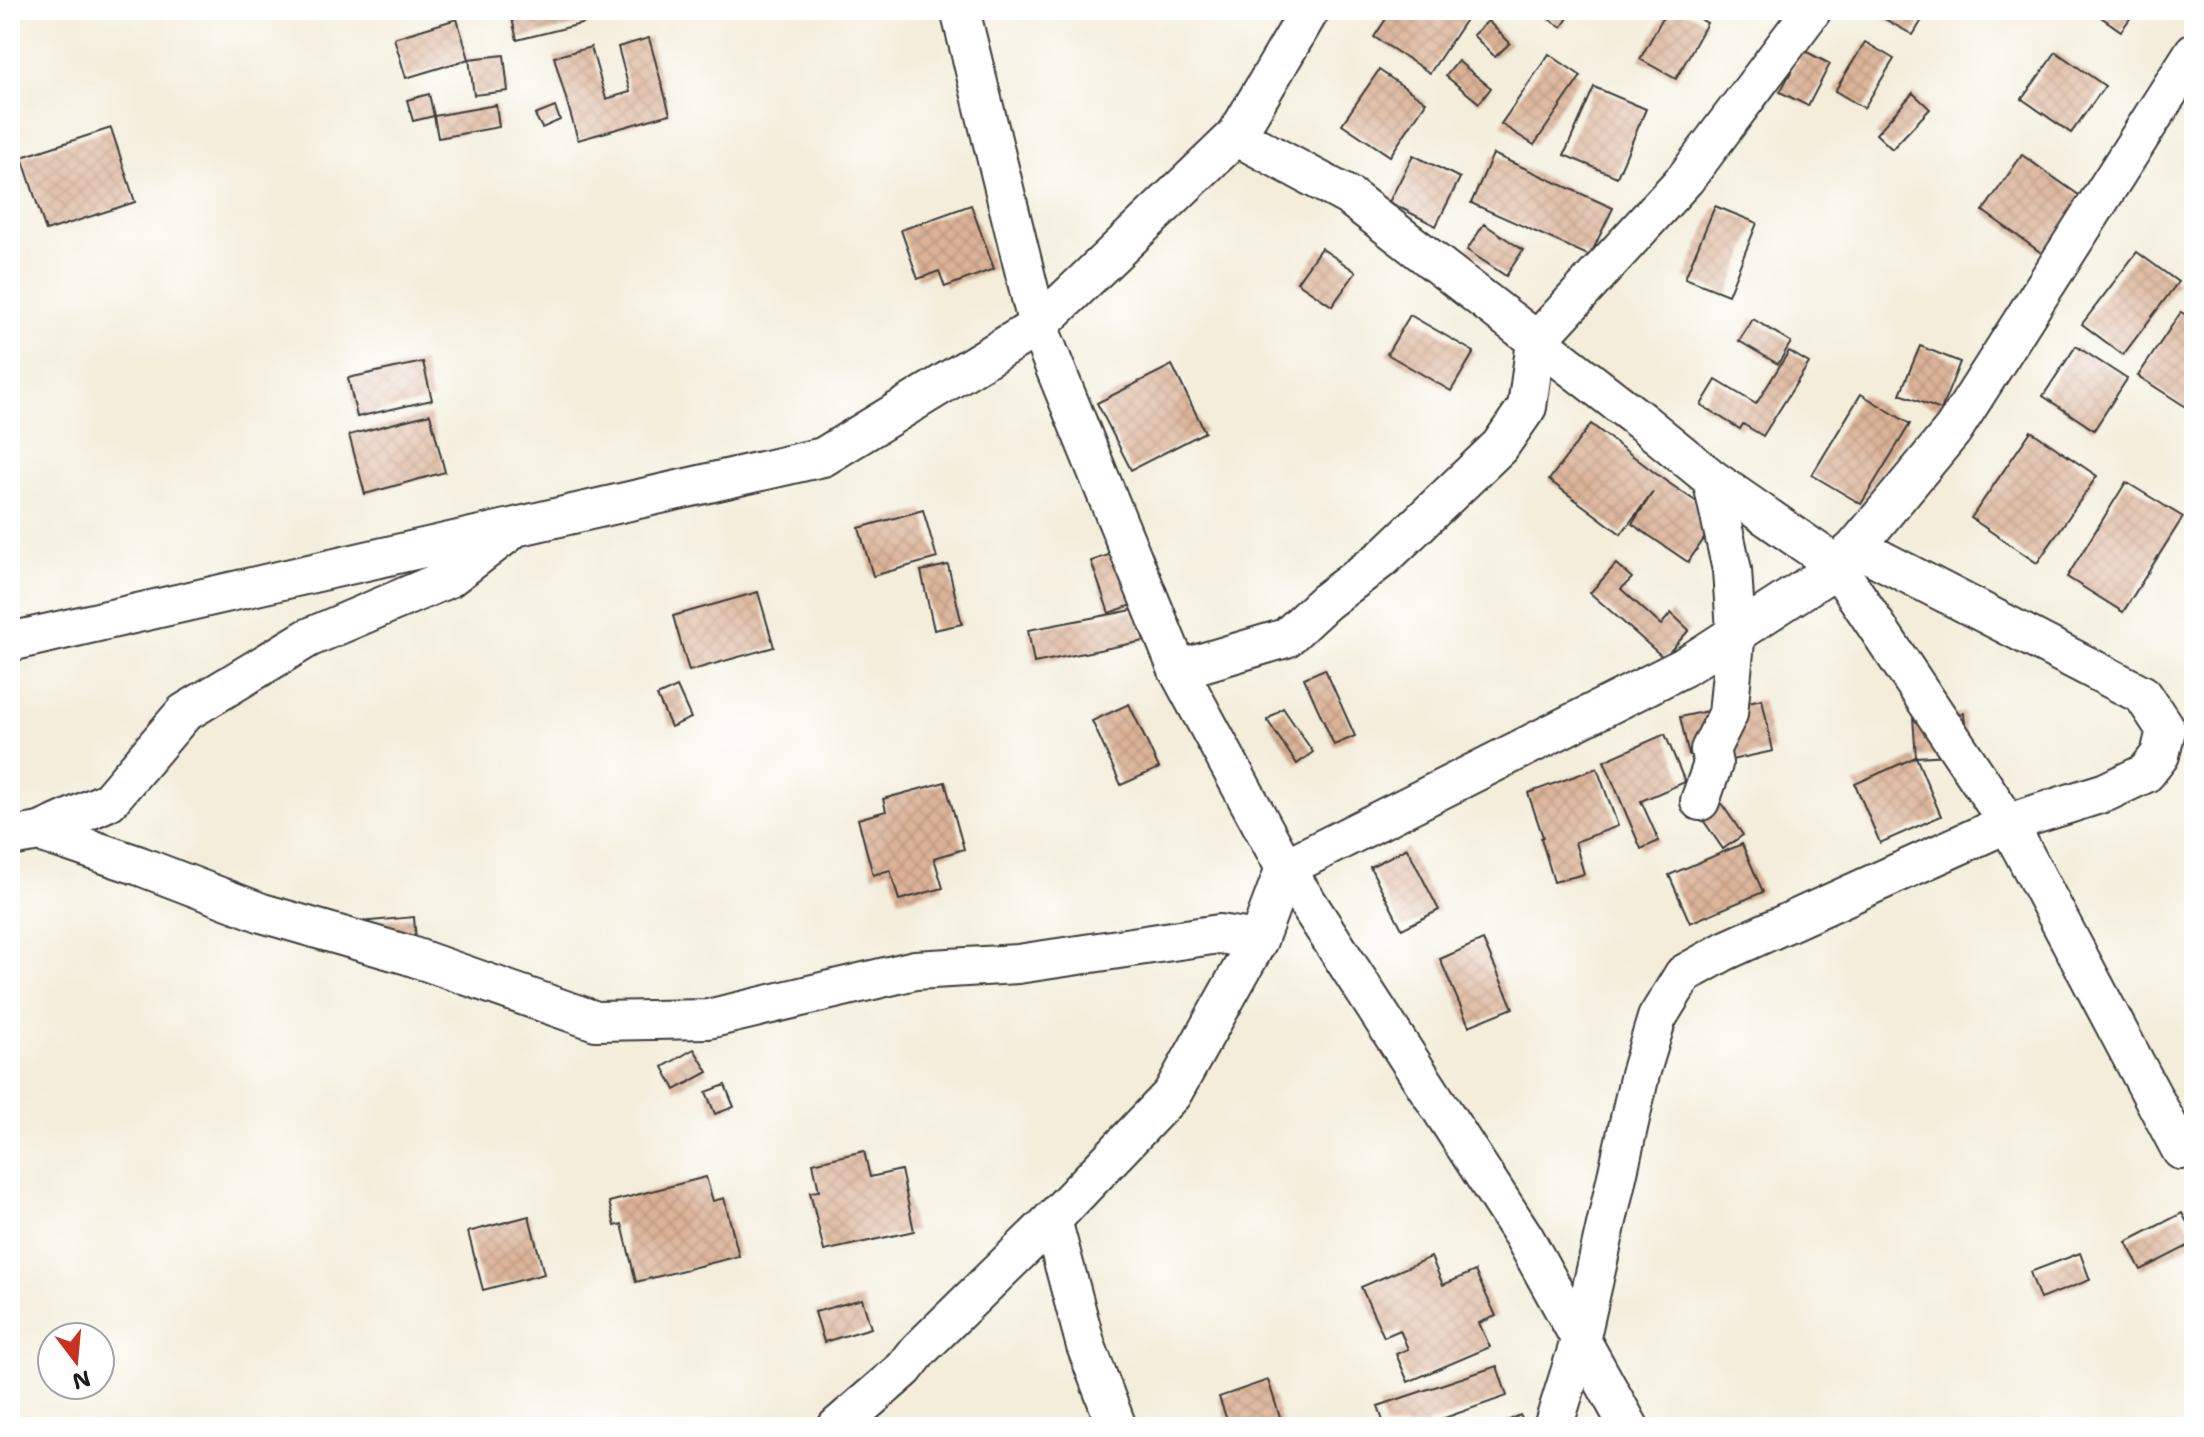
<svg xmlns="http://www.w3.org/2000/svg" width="2204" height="1437" font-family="'Shantell Sans',sans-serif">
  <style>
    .building { fill: url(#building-cross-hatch) }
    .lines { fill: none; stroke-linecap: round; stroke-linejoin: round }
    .street-casing { stroke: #3c3b38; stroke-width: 42 }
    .street { stroke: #fff; stroke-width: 38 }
  </style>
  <defs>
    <pattern id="building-cross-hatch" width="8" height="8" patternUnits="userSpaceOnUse" patternTransform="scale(2)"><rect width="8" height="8" fill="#dcb397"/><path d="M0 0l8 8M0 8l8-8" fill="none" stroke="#bc9982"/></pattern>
  </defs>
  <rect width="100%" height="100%" fill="#fff"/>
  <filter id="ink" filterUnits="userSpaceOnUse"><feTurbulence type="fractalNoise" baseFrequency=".0125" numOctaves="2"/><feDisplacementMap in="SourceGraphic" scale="16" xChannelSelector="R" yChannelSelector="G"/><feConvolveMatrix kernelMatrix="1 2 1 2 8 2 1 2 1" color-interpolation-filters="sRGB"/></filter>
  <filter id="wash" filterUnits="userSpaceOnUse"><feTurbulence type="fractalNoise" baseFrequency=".006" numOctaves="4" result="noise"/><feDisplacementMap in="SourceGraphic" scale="32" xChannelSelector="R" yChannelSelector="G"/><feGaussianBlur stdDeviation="1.8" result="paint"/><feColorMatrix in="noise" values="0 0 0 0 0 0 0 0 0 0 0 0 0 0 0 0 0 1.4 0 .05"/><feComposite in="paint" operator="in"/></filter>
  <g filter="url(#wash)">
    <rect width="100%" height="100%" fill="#f3edda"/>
    <g id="blocks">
      <!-- building -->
      <g class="building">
        <polygon points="510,10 582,10 585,23 517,40"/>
        <polygon points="1392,10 1462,10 1469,15 1430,73 1374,37"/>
        <polygon points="1533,10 1573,10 1562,27"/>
        <polygon points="1667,10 1684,10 1707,23 1676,79 1640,59"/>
        <polygon points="1869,10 1928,10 1913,35"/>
        <polygon points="2091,10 2136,10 2121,31"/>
        <polygon points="457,19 469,59 406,78 394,38"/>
        <polygon points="1488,21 1510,43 1495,57 1473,35"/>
        <polygon points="649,38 670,114 578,140 554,57 591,47 606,99 630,92 618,47"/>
        <polygon points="1865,42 1894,59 1864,108 1835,91"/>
        <polygon points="1803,50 1830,64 1808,106 1780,92"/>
        <polygon points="2056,52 2105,86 2071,133 2022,99"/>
        <polygon points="1549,54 1581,76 1534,145 1501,124"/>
        <polygon points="504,55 508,91 474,95 469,59"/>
        <polygon points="1458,61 1491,88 1479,103 1446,76"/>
        <polygon points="1379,70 1426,102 1390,156 1342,124"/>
        <polygon points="1594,87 1646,109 1617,177 1564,155"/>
        <polygon points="1913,93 1930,109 1892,149 1876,134"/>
        <polygon points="429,94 434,116 413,121 407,100"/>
        <polygon points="496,105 499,127 438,138 434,116"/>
        <polygon points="555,107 560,120 542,128 535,115"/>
        <polygon points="111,128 135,202 46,231 22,157"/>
        <polygon points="1493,154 1613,208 1590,256 1471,203"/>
        <polygon points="1413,155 1460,178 1436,226 1389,202"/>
        <polygon points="2022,155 2083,198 2043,254 1983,211"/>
        <polygon points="971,205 994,269 945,287 939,271 918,279 901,230"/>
        <polygon points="1715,206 1757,223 1728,295 1685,278"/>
        <polygon points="1484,224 1523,250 1506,276 1467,250"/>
        <polygon points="1321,248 1356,272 1332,306 1297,282"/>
        <polygon points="2137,252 2178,282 2123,355 2082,324"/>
        <polygon points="2181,312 2194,320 2194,412 2138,376"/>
        <polygon points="1410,315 1474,352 1451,391 1387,354"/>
        <polygon points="1753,319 1791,342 1778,364 1739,341"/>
        <polygon points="1920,346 1960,362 1941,410 1900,394"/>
        <polygon points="2076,346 2127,379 2094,430 2043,396"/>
        <polygon points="1789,351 1809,363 1763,436 1743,424 1740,429 1701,405 1716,380 1756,404"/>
        <polygon points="423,362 432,400 357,417 348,378"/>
        <polygon points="1172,365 1205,432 1131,470 1097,403"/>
        <polygon points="1861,394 1910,424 1861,504 1812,475"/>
        <polygon points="430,414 445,472 365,494 349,435"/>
        <polygon points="1591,424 1663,479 1719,517 1688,562 1632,524 1653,492 1621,534 1549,480"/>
        <polygon points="2031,431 2097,476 2037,563 1971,518"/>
        <polygon points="2126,482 2183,517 2123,612 2067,577"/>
        <polygon points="923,510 937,558 873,576 859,528"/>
        <polygon points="1123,550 1141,602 1109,613 1091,561"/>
        <polygon points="1616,564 1632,578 1621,589 1661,625 1671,613 1689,630 1664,658 1590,593"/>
        <polygon points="948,565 962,624 934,630 921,571"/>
        <polygon points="758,592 774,647 689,671 673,616"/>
        <polygon points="1138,609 1144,641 1034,663 1028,630"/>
        <polygon points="1325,669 1355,736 1334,745 1304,678"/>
        <polygon points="677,687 691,718 671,727 657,696"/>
        <polygon points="1762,699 1773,751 1713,764 1710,750 1689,755 1680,717"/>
        <polygon points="1129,704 1159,768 1121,785 1092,721"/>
        <polygon points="1283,708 1313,752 1297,764 1267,720"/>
        <polygon points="1964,713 1967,754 1916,757 1941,816 1880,843 1855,784 1916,757 1913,717"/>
        <polygon points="1665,734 1685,782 1641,801 1659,841 1641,849 1604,761"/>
        <polygon points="1597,768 1618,826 1575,842 1584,874 1554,882 1541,838 1543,837 1528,793"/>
        <polygon points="945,782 964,849 934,858 943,888 899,900 890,870 873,875 858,819 886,811 883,799"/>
        <polygon points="1721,803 1743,835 1723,849 1701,817"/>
        <polygon points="1742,844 1763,892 1690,923 1669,875"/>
        <polygon points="1407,848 1439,910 1402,929 1370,867"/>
        <polygon points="414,917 416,942 359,922"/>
        <polygon points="1483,940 1513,1008 1469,1026 1440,959"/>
        <polygon points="694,1049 708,1072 675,1090 663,1067"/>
        <polygon points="725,1085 734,1107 715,1114 706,1092"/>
        <polygon points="864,1151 870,1177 901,1170 914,1231 824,1251 810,1192 819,1191 813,1163"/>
        <polygon points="706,1177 713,1201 724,1198 739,1256 636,1282 622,1224 615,1226 609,1202"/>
        <polygon points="2182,1213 2194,1235 2194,1243 2141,1270 2126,1242"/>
        <polygon points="529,1216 544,1274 483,1290 468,1232"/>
        <polygon points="2080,1253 2090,1280 2040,1299 2030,1272"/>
        <polygon points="1431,1257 1443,1285 1475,1271 1496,1316 1479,1323 1490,1347 1408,1382 1396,1354 1408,1349 1400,1330 1384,1337 1361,1287"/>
        <polygon points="862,1299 871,1328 824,1342 815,1312"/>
        <polygon points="1497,1366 1507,1396 1419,1427 1385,1427 1378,1406"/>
        <polygon points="1268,1380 1283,1427 1218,1427 1217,1424 1227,1420 1219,1397"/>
        <polygon points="1520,1415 1526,1427 1495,1427"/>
      </g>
    </g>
  </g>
  <g filter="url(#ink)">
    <use href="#blocks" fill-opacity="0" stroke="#3c3b38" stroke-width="2"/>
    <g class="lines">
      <!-- street casing -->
      <g class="street-casing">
        <g id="street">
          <polyline points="960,10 1038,326 1178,670 1285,868 1524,1237 1629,1427"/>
          <polyline points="1236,136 1350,197 1641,421 1712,479 1835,564 2008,823 2181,1150"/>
          <polyline points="10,642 823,457 1038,326 1236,136 1310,10"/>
          <polyline points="1178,670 1286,638 1325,602 1384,557 1500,446 1527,407 1536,342 1686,178 1812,10"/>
          <polyline points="1700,801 1713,764 1710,750 1728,714 1736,631 1732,570 1712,479"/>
          <polyline points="40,832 140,866 262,913 408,955 596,1021 708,1019 915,970 1018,964 1219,934 1258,940"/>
          <polyline points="10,837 40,832 109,801 184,713 308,638 449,578 508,533"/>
          <polyline points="1052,1220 1086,1346 1117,1427"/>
          <polyline points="837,1427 904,1369 919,1350 1052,1220 1172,1094 1258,940 1285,868 1684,667 1824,576 1856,547 1953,430 2194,52"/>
          <polyline points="1553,1427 1580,1341 1640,1074 1657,1018 1684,974 1725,951 2008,823 2106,792 2146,773 2160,755 2166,730 2143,695 1856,547"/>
        </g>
      </g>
      <!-- street -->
      <use href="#street" class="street"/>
    </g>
  </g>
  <!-- margin -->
  <rect width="2204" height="1437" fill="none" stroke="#fff" stroke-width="40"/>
  <!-- north arrow -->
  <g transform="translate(76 1361) rotate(164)"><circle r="38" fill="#ffffff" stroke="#a4a4a4" stroke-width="2"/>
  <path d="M0-6L14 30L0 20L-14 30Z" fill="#c8321e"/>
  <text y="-12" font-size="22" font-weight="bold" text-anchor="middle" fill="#1c1c1c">N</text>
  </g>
</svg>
